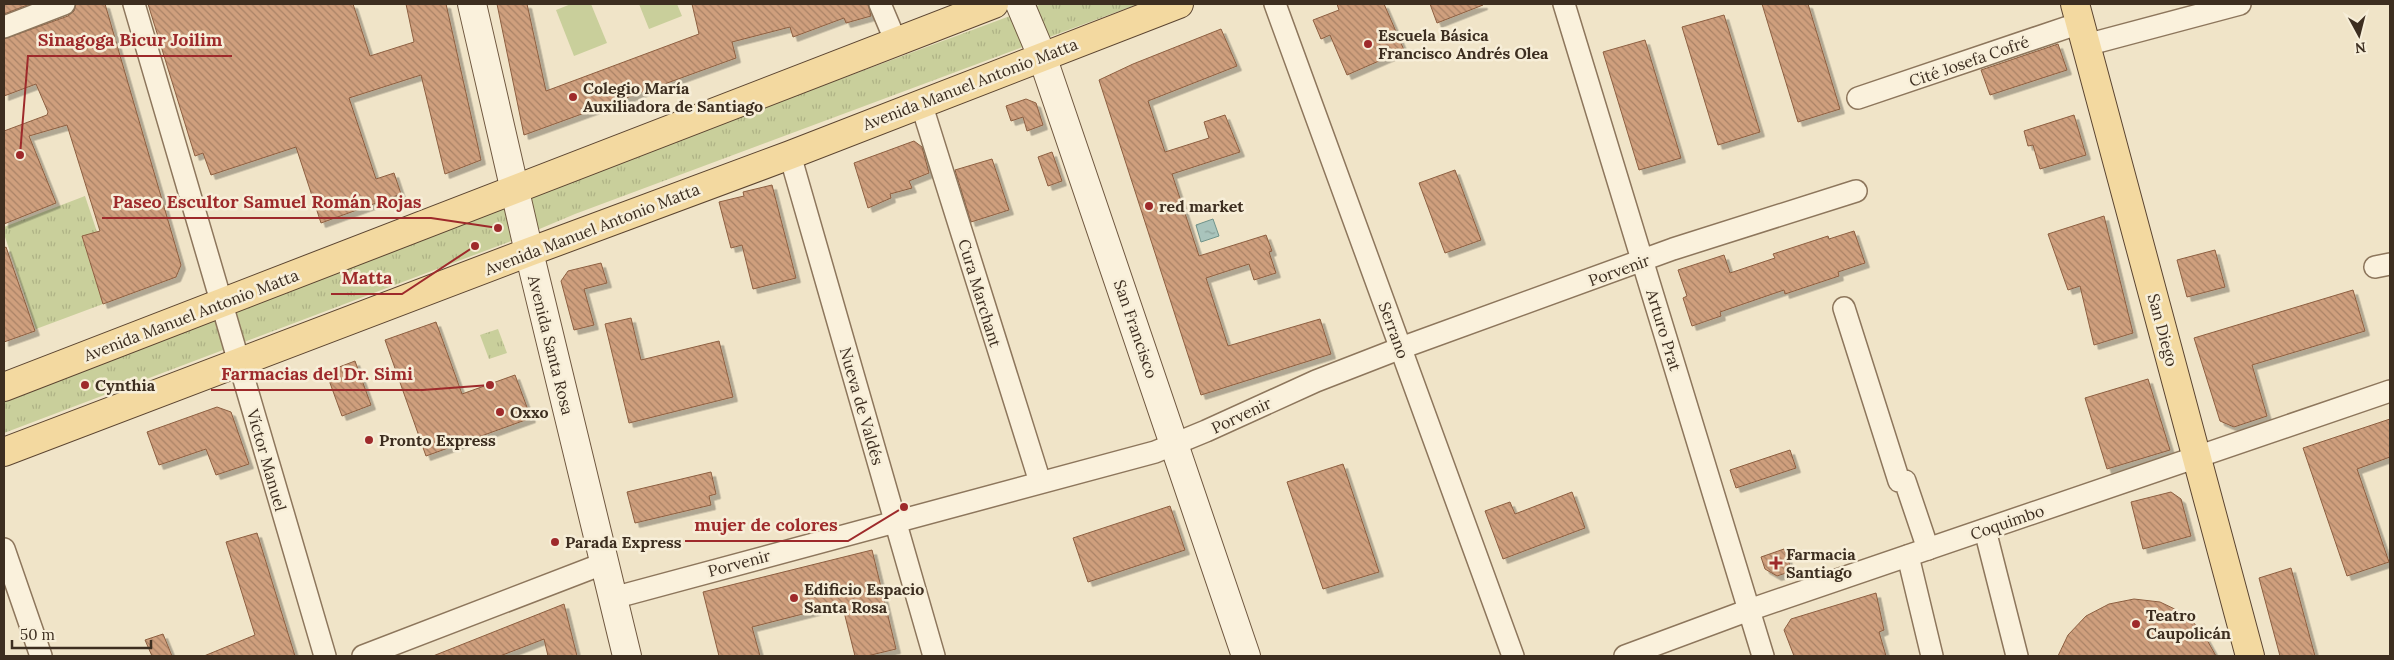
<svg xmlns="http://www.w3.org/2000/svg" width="2394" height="660" font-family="Lora,serif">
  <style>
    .grass { fill: url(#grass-tufts) }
    .garden { fill: #c9cf9b }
    .water { fill: url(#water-ripples); stroke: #6f938a }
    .building { fill: url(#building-back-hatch); stroke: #8d5f41; filter: url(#shadow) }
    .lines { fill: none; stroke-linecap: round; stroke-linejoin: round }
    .street-casing { stroke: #8d765c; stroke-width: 24 }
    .secondary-casing { stroke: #6f573f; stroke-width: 30 }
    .primary-casing { stroke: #5b4430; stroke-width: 30 }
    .street { stroke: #faf1dc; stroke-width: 21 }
    .secondary { stroke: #faf1dc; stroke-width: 28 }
    .primary { stroke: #f3d9a0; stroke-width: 28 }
    .poi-dot { fill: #9e2a2b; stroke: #f7eed8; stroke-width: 2 }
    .labels { text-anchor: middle; stroke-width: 5; stroke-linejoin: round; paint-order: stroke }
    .poi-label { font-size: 16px; font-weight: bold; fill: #3d2e20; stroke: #f7eed8; text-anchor: start }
    .street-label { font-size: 16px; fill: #3d2e20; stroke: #f7eed8 }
    .leader { fill: none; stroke: #9e2a2b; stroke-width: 2 }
    .callout-dot { fill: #9e2a2b; stroke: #f7eed8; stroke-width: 2 }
    .callout-label { font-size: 18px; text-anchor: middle; font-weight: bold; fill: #9e2a2b; stroke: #f7eed8; stroke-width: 5; stroke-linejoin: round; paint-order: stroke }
  </style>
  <defs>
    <pattern id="grass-tufts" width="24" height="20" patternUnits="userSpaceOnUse" patternTransform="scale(1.25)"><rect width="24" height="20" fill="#c9cf9b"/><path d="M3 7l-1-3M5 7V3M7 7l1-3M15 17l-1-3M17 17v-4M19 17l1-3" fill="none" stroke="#aeb285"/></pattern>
    <pattern id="water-ripples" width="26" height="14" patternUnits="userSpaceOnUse" patternTransform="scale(1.25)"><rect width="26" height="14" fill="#a9c4bc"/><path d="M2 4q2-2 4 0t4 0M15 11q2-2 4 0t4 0" fill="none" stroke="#8ba098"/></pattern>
    <pattern id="building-back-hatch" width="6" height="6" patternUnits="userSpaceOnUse" patternTransform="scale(1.25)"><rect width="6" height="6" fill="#cf9f7d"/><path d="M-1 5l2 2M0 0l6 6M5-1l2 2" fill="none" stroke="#a98266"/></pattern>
    <filter id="shadow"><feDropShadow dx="4.5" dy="4.5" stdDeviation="0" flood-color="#0004"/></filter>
  </defs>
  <rect width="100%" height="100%" fill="#f0e4c8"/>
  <!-- grass -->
  <g class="grass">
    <polygon points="1042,4 1138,4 575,214 511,241 4,433 4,400 500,209 559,184"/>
    <polygon points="85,196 97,232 82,237 103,304 36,329 4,234 4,227"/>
    <polygon points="498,329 507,353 489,359 480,335"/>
  </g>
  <!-- garden -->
  <g class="garden">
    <polygon points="571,4 591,4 607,43 574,56 556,10"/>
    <polygon points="639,4 677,4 682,16 649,29"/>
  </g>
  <!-- water -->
  <polygon class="water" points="1213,219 1219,236 1201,242 1196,225"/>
  <!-- building -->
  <g class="building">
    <polygon points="4,4 30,4 4,14"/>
    <polygon points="76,4 105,4 181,265 176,277 103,304 82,236 100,231 67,125 29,136 56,203 4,224 4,131 47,115 48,112 36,84 4,96 4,39 68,16 74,11"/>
    <polygon points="148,4 353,4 370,56 414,42 406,4 446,4 481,160 445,174 421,75 349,98 376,179 394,173 401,194 321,223 296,147 211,175 203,153 195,156"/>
    <polygon points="497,4 527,4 546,91 699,34 692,4 868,4 871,16 846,23 844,18 793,37 790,27 732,42 736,58 524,135"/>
    <polygon points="1337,4 1384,4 1404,50 1347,75 1330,35 1321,39 1313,20 1339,10"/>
    <polygon points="1430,4 1483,4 1483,5 1437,23"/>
    <polygon points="1762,4 1808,4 1840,109 1798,122"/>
    <polygon points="1724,15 1760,132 1718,145 1682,27"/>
    <polygon points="1221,29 1237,66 1148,101 1165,152 1209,138 1204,122 1225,115 1240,152 1172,174 1199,256 1266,235 1272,251 1269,252 1276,273 1254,280 1249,264 1206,278 1228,346 1320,319 1331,354 1201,395 1099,80 1133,64"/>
    <polygon points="1645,40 1681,158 1639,170 1603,52"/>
    <polygon points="2058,44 2067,70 1990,95 1981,70"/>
    <polygon points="1026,99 1036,103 1043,125 1027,131 1023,117 1011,121 1006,106"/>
    <polygon points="2074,115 2086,155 2040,169 2033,145 2028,146 2024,131"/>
    <polygon points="914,141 922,147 929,173 909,181 912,188 890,194 891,198 868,208 854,163"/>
    <polygon points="1052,152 1062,181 1048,186 1038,157"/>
    <polygon points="992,159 1009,210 971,222 955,170"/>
    <polygon points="1455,170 1481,240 1445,253 1419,183"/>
    <polygon points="772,185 796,278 753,289 742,245 731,248 719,202 744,196 743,192"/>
    <polygon points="2104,216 2133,333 2094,345 2080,286 2068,290 2048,234"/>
    <polygon points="1854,231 1865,263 1838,272 1839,276 1785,294 1784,290 1720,312 1721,316 1692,326 1683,298 1687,296 1678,270 1724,255 1730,273 1775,258 1773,254 1828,236 1829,239"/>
    <polygon points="6,247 35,331 4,342 4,248"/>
    <polygon points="2215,250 2225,287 2187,297 2177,260"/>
    <polygon points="601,263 607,283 584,289 594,325 574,330 561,281 568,271"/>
    <polygon points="2353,290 2365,331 2252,365 2267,416 2234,427 2220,421 2194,338"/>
    <polygon points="631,318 641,360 719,341 733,397 629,423 605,324"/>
    <polygon points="436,322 462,394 515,375 531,418 426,456 385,340"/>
    <polygon points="355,361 371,405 342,416 326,372"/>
    <polygon points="2148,379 2170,450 2107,469 2085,398"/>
    <polygon points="217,407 231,412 249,464 216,475 206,449 159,465 147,432"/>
    <polygon points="2390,419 2390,457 2357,469 2389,562 2347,576 2303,448"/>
    <polygon points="1790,450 1796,468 1736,488 1730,470"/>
    <polygon points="1343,464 1379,572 1323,589 1287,482"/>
    <polygon points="711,472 716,494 709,496 711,505 635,523 627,492"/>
    <polygon points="1572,492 1585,528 1503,559 1485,511 1510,502 1515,514"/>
    <polygon points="2171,492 2181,499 2191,536 2143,549 2131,502"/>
    <polygon points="1170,506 1185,550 1088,582 1073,538"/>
    <polygon points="257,533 295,656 204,656 255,635 226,542"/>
    <polygon points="1784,549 1792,571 1777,576 1765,569 1761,557"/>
    <polygon points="872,550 896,649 867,656 855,656 842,604 752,627 760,656 719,656 703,592"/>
    <polygon points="2291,568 2299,597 2315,656 2280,656 2259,578"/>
    <polygon points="1876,593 1884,630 1879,632 1886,656 1794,656 1784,630 1791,619"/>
    <polygon points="2134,599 2160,602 2183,613 2202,631 2216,656 2058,656 2068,635 2086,616 2109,604"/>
    <polygon points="564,604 577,656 548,656 544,639 500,656 433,656"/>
    <polygon points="163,634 172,656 152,656 145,640"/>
  </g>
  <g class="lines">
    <!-- street casing -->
    <g class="street-casing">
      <g id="street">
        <polyline points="134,4 325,656"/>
        <polyline points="880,4 896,42"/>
        <polyline points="1275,4 1513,656"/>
        <polyline points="1564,4 1763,656"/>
        <polyline points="4,27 64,4"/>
        <polyline points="2086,45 2240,4"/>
        <polyline points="1858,98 2080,23"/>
        <polyline points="921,103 1040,482"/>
        <polyline points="790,155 934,656"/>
        <polyline points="2375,267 2390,264"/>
        <polyline points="1844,308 1899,481 1905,481 1928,549"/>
        <polyline points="1985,530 2017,656"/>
        <polyline points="4,549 41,656"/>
        <polyline points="1908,556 1932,656"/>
        <polyline points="613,598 1155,452 1206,431 1316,381 1401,348 1673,249 1856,191"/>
        <polyline points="363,656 605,563"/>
        <polyline points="1625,656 1749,610 2390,391"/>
      </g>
    </g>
    <!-- secondary casing -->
    <g class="secondary-casing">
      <g id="secondary">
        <polyline points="472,4 529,252 627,656"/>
        <polyline points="1020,4 1042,56 1246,656"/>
      </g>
    </g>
    <!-- primary casing -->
    <g class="primary-casing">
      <g id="primary">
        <polyline points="2075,4 2250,656"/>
        <polyline points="4,387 994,4"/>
        <polyline points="4,452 529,252 790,155 1179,4"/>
      </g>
    </g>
    <!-- street -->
    <use href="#street" class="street"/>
    <!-- secondary -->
    <use href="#secondary" class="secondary"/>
    <!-- primary -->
    <use href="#primary" class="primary"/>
  </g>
  <!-- markers -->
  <g class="poi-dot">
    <circle cx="1368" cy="44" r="5"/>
    <circle cx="573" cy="97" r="5"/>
    <circle cx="1149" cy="206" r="5"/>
    <circle cx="85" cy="385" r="5"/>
    <circle cx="500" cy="412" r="5"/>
    <circle cx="369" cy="440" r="5"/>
    <circle cx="555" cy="542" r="5"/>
    <path d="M1773.5 555.5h5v5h5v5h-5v5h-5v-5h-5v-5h5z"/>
    <circle cx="794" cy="598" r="5"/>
    <circle cx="2136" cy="624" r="5"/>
  </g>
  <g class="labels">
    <!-- poi labels -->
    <g class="poi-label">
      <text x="1378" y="41">Escuela Básica<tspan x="1378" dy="18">Francisco Andrés Olea</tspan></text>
      <text x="583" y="94">Colegio María<tspan x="583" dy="18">Auxiliadora de Santiago</tspan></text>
      <text x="1159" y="212">red market</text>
      <text x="95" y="391">Cynthia</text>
      <text x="510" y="418">Oxxo</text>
      <text x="379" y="446">Pronto Express</text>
      <text x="565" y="548">Parada Express</text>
      <text x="1786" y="560">Farmacia<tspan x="1786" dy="18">Santiago</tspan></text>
      <text x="804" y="595">Edificio Espacio<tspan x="804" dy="18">Santa Rosa</tspan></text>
      <text x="2146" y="621">Teatro<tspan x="2146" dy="18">Caupolicán</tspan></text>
    </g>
    <!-- street labels -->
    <g class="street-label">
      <text transform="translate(1969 61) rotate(-19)" y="6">Cité Josefa Cofré</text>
      <text transform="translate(970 84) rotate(-21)" y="6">Avenida Manuel Antonio Matta</text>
      <text transform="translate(592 229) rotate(-21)" y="6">Avenida Manuel Antonio Matta</text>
      <text transform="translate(1619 270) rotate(-20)" y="6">Porvenir</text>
      <text transform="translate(980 293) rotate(73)" y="6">Cura Marchant</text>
      <text transform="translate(191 315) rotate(-21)" y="6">Avenida Manuel Antonio Matta</text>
      <text transform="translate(1136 329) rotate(71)" y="6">San Francisco</text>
      <text transform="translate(1394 330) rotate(70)" y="6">Serrano</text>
      <text transform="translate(1664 330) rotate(73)" y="6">Arturo Prat</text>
      <text transform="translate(2163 330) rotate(75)" y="6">San Diego</text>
      <text transform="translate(551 345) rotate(76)" y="6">Avenida Santa Rosa</text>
      <text transform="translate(862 406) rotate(74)" y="6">Nueva de Valdés</text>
      <text transform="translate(1241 415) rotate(-25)" y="6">Porvenir</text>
      <text transform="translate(267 460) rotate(74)" y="6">Víctor Manuel</text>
      <text transform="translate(2007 522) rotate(-19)" y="6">Coquimbo</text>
      <text transform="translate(739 563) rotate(-15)" y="6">Porvenir</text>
    </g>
  </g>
  <!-- callouts -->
  <path class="leader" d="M20 155L28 56H232M498 228L431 218H102M475 246L402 294H331M490 385L423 390H211M904 507L848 541H685"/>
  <g class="callout-dot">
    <circle cx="20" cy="155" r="5"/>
    <circle cx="498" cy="228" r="5"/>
    <circle cx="475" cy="246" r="5"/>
    <circle cx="490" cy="385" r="5"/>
    <circle cx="904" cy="507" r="5"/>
  </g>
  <g class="callout-label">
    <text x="130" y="46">Sinagoga Bicur Joilim</text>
    <text x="267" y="208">Paseo Escultor Samuel Román Rojas</text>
    <text x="367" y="284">Matta</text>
    <text x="317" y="380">Farmacias del Dr. Simi</text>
    <text x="766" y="531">mujer de colores</text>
  </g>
  <!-- border -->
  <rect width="2394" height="660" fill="none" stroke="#3d2e20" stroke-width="10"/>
  <!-- north arrow -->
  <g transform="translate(2359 35) rotate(173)" stroke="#f7eed8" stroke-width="4" paint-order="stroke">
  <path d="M0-4L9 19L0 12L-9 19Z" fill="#3d2e20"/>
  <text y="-8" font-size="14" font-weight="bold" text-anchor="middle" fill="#3d2e20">N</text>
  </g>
  <!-- scale -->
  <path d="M12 640v8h139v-8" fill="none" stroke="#3d2e20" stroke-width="2.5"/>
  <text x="20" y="640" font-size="15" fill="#3d2e20" stroke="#f7eed8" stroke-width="4" paint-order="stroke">50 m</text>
</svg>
